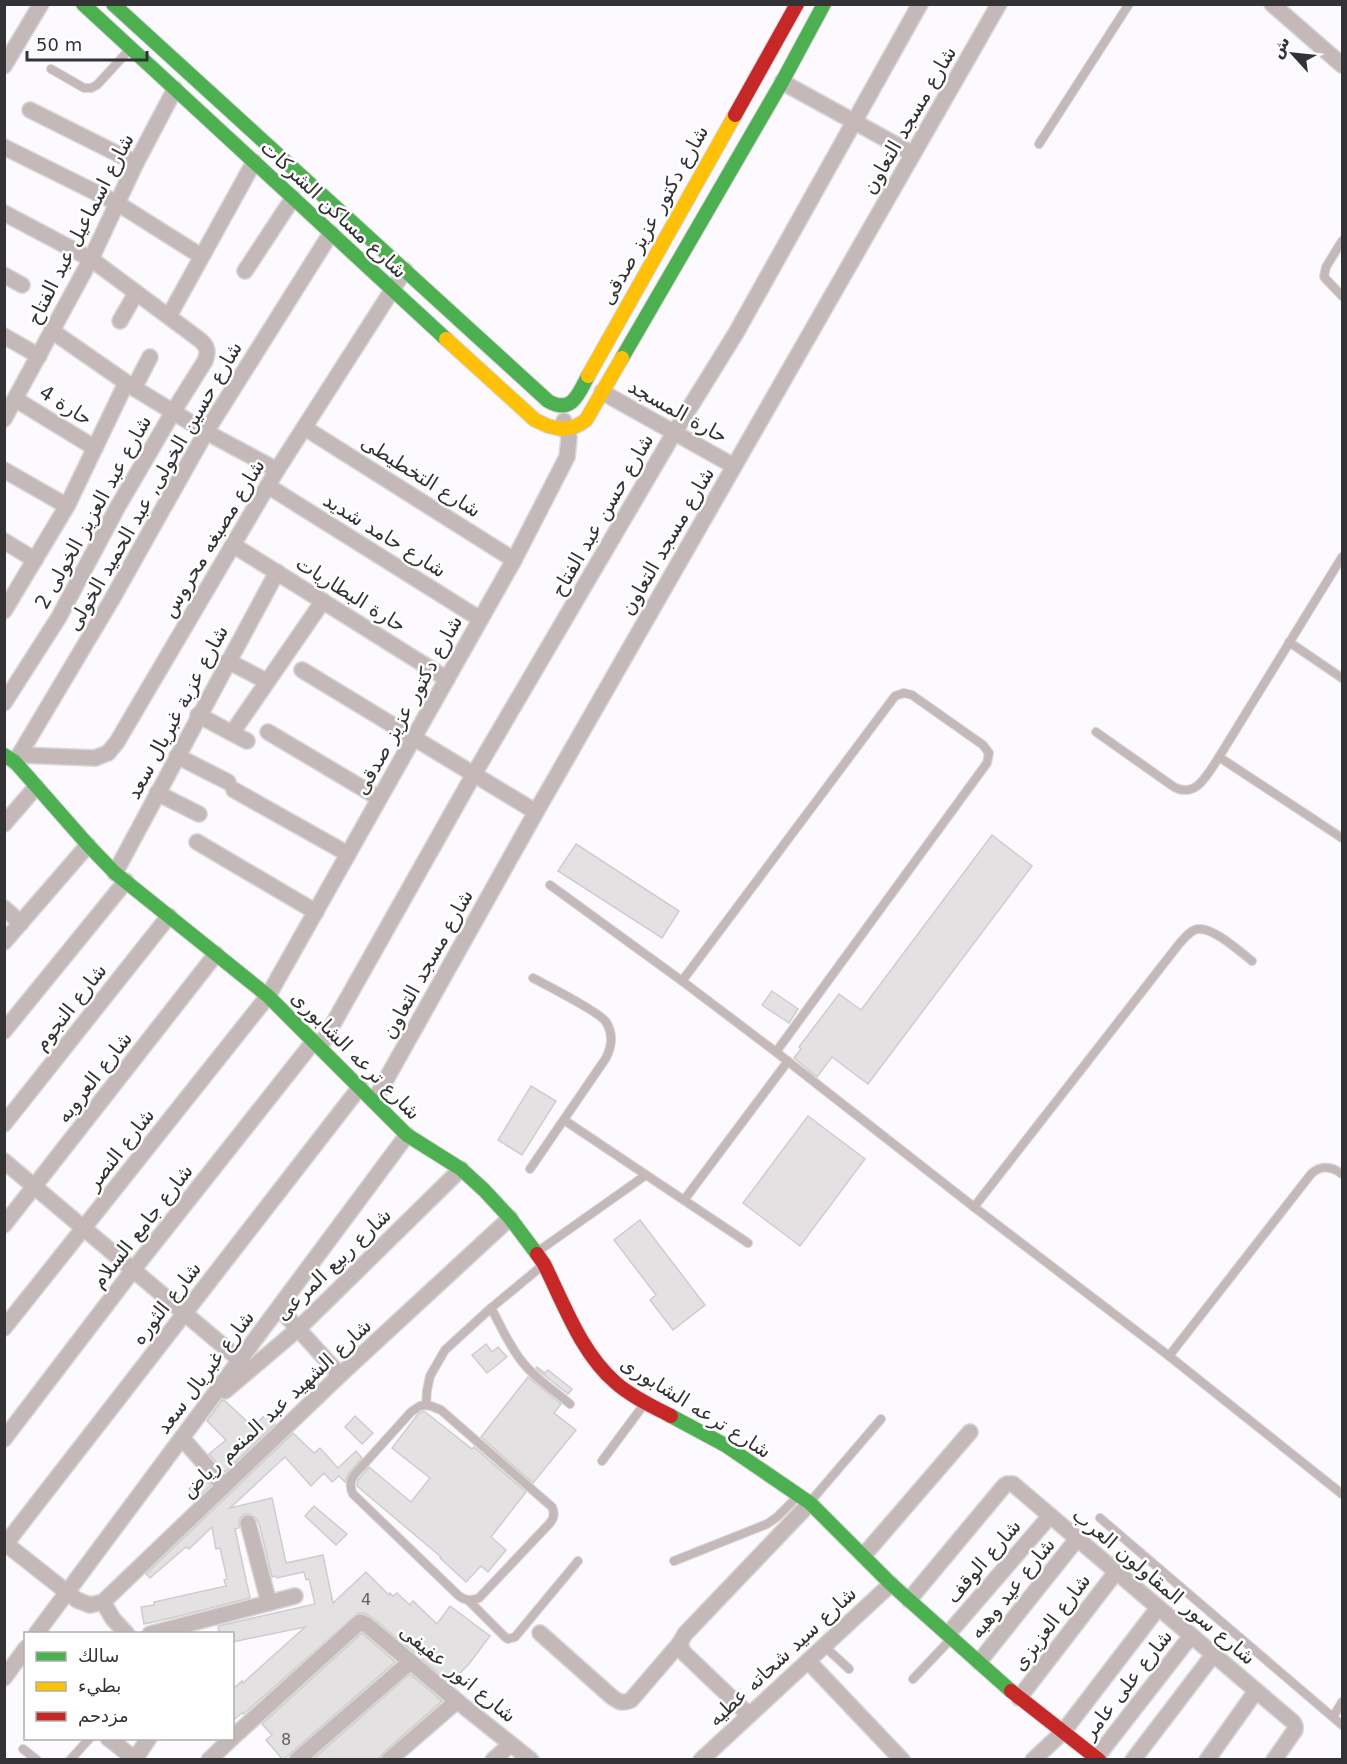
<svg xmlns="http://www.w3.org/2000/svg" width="1347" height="1764" font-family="'DejaVu Sans','Noto Sans Arabic',sans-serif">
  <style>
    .building { fill: #e3e1e2; stroke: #cecdce; stroke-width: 1.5 }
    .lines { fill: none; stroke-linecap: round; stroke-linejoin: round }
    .lane-casing { stroke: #d8d7d9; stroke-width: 10 }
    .street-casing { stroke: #d8d7d9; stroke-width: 18 }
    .fast-casing { stroke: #d8d7d9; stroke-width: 16 }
    .slow-casing { stroke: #d8d7d9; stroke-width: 16 }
    .jam-casing { stroke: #d8d7d9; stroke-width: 16 }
    .lane { stroke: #c5b8b9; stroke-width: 8 }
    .street { stroke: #c5b8b9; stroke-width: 15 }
    .fast { stroke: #4caf50; stroke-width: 14 }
    .slow { stroke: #ffc107; stroke-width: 14 }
    .jam { stroke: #c62828; stroke-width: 14 }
    .labels { text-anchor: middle; stroke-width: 5; stroke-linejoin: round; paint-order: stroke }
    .number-label { font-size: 16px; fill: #626163 }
    .street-label { font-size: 20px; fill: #333335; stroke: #fff }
  </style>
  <rect width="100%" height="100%" fill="#fcfafe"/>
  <!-- building -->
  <g class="building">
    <polygon points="992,835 1032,866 868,1084 832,1057 817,1077 794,1058 801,1049 799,1047 839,994 861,1010"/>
    <polygon points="576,844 679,911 662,938 558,871"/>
    <polygon points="772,991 798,1009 789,1023 762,1005"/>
    <polygon points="531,1086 556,1101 522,1155 498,1140"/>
    <polygon points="808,1116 865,1159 800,1246 743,1203"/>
    <polygon points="640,1220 705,1305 673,1330 650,1300 656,1295 614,1240"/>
    <polygon points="486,1344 492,1352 498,1347 507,1357 487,1373 472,1355"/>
    <polygon points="537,1367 545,1373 548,1370 572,1389 568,1394 539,1371 536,1368"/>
    <polygon points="528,1377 561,1404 554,1413 576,1430 533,1483 481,1437"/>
    <polygon points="222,1400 225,1401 253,1427 266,1414 275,1424 225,1472 209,1454 226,1440 207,1421"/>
    <polygon points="424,1411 472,1449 474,1447 526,1492 491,1537 506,1550 488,1572 481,1566 466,1582 440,1558 441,1557 357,1486 358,1480 369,1467 411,1502 430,1478 392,1448 418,1414"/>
    <polygon points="355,1416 373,1433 362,1444 345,1427"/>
    <polygon points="293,1433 314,1453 320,1448 338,1468 356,1451 362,1458 349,1473 345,1482 339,1476 332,1482 324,1473 311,1486 285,1457 230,1508 272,1498 286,1563 323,1555 333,1603 366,1572 389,1595 390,1593 393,1596 397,1593 410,1605 413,1601 437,1624 450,1606 490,1636 469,1664 450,1683 373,1618 364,1613 358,1613 248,1710 243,1714 242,1713 232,1721 232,1690 242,1681 243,1683 305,1627 232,1642 232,1634 220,1634 218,1626 315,1604 309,1579 306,1580 304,1572 277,1578 276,1576 272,1577 259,1523 255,1517 250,1514 245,1514 241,1517 239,1521 239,1528 235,1529 250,1598 171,1618 144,1624 141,1607 154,1605 154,1602 226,1586 224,1580 227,1579 220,1548 216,1549 212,1527 189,1549 186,1547 150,1578 146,1574"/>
    <polygon points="203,1477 211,1485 198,1498 189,1489"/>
    <polygon points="314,1506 347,1534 336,1545 305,1516"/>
    <polygon points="362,1633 395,1662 283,1760 266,1740 272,1735 262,1724"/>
    <polygon points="410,1674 442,1701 383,1753 380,1757 377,1760 312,1760"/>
  </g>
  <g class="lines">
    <!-- lane casing -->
    <g class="lane-casing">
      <g id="lane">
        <polyline points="51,69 84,88 91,88 97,85 130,49"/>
        <polyline points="1039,144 1129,4"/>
        <polyline points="1342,241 1326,267 1324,277 1342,296"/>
        <polyline points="1289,642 1342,678"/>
        <path d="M 1096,732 L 1174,787 C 1197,799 1208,773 1219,757 L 1342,557"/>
        <polyline points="1219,757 1342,838"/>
        <polyline points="550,885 682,981 776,1052 974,1207 1169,1356 1342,1494"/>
        <polyline points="682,981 895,696 904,693 912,695 983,745 989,753 987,763 776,1052"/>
        <polyline points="564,1120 748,1243"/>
        <path d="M 530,1169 L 606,1058 C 612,1046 613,1033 606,1022 C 600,1012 546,985 533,978"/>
        <polyline points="684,1200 788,1061"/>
        <path d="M 974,1207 L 1179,944 C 1184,939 1190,930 1198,929 C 1213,927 1239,951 1252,961"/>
        <polyline points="537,1252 646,1175"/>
        <path d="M 491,1308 C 501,1326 510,1348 524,1364 C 537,1380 555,1391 570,1404"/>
        <path d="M 1169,1356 L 1311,1174 C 1321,1165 1331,1166 1342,1174"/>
        <path d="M 426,1405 L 431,1406 L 441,1410 L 552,1507 C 555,1513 554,1518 550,1523 L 479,1598 C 471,1601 466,1601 459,1596 L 353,1494 C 349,1486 350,1480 355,1474 L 411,1412 L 420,1406 Z"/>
        <polyline points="426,1405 427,1390 430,1376 445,1350 491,1308 543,1265"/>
        <polyline points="602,1461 645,1403"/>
        <polyline points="810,1502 881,1419"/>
        <polyline points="1100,1518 1342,1725"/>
        <polyline points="674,1561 767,1524 777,1517 797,1497"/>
        <polyline points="468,1600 505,1637 508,1639 515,1637 578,1561"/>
        <polyline points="824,1646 849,1669"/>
        <polyline points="913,1679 951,1639"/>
        <polyline points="1333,1717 1342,1702"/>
        <polyline points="23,1749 37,1760"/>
        <polyline points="70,1760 90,1738"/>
      </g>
    </g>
    <!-- street casing -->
    <g class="street-casing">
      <g id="street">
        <polyline points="1272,4 1342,65"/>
        <polyline points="4,66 41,4"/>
        <polyline points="782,82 913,154"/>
        <polyline points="30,110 136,163"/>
        <polyline points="4,147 117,203 201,256"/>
        <path d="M 4,213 L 91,259 L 200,340 C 207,346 209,351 205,361 L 173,412 L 117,508 L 59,617 L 4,703"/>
        <polyline points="245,271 293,198"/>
        <polyline points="4,275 22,285"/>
        <polyline points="169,316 254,162"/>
        <polyline points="120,321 136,293"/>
        <polyline points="52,331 134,388 206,432 277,470"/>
        <polyline points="4,336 39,356"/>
        <polyline points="134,388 150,357"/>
        <polyline points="602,392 734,466"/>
        <polyline points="15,399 95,448"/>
        <polyline points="4,419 91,259 136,163 175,89"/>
        <polyline points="305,428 514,560"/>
        <polyline points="4,470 67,506"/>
        <polyline points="268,486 480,619"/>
        <polyline points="4,541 35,560"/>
        <polyline points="233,545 447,679"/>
        <polyline points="4,611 67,506 126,383"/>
        <polyline points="228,661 266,681"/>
        <polyline points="302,670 536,812"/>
        <polyline points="198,715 247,741"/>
        <polyline points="268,732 379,798"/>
        <polyline points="232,733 323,601"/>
        <polyline points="19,755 95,758 108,753 117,742 277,470 405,270"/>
        <polyline points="177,756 228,782"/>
        <polyline points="15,762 111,601 206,432 331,233"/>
        <polyline points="234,790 348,854"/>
        <polyline points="157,793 199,814"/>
        <polyline points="4,824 36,787"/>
        <polyline points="197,842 316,912"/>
        <polyline points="115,873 277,572"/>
        <polyline points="4,908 21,923"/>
        <polyline points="4,942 88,845"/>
        <polyline points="4,1031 126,881"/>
        <polyline points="320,1047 474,774 674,433 736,333 920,4"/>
        <polyline points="374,1101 536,812 999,4"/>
        <polyline points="4,1124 169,916"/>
        <polyline points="4,1161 240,1360"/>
        <polyline points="4,1225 216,954"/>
        <polyline points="279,1308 340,1375"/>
        <polyline points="4,1328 268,996 514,560 567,457 569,438 564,421"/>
        <polyline points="225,1391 298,1329 461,1169"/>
        <polyline points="182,1438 224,1486"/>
        <polyline points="4,1439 133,1270 314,1041"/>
        <polyline points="248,1523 269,1603"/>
        <polyline points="6,1544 77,1600 90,1605 103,1602 340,1375 510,1218"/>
        <polyline points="4,1546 360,1087"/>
        <polyline points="864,1555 970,1432"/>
        <polyline points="909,1600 1004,1486 1007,1484 1013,1484 1293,1722 1295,1726 1295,1730 1274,1760"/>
        <polyline points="103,1602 113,1619 127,1634"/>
        <path d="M 540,1633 L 612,1697 C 619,1702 623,1704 631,1700 L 680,1643"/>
        <polyline points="36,1634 407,1135"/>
        <polyline points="150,1634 295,1596"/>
        <polyline points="948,1634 1050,1516"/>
        <polyline points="808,1661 902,1760"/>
        <polyline points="979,1662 1077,1539"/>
        <polyline points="4,1678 26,1648"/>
        <polyline points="1019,1698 1116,1572"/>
        <polyline points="749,1715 683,1652 680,1643 685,1634 810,1503"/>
        <polyline points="108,1738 136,1760"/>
        <polyline points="232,1738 360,1622 367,1625 457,1701 531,1760"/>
        <polyline points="1096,1758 1191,1636"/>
        <polyline points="135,1759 149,1738"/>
        <polyline points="209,1760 232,1738"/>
        <polyline points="297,1760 410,1662"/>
        <polyline points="389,1760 457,1701"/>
        <polyline points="493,1760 511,1744"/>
        <polyline points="701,1760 891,1584"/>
        <polyline points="1033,1760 1063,1732 1158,1608"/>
        <polyline points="1133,1760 1213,1655"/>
        <polyline points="1207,1760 1256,1691"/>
      </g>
    </g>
    <!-- fast casing -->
    <g class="fast-casing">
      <g id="fast">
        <polyline points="83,4 446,339"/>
        <path d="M 113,4 L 548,401 C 572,415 579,393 588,376"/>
        <polyline points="622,358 782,82 824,4"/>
        <polyline points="4,755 15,762 88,845 115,873 268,996 407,1135 461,1169 484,1190 510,1218 537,1254"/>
        <polyline points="671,1416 725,1445 810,1503 891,1584 1011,1691"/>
      </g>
    </g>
    <!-- slow casing -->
    <g class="slow-casing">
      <g id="slow">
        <polyline points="446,339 535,420 548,426 561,429 574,427 580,424 586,420 622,358"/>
        <polyline points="588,376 735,115"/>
      </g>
    </g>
    <!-- jam casing -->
    <g class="jam-casing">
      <g id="jam">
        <polyline points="735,115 797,4"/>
        <path d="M 537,1254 L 544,1264 C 564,1304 581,1353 616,1383 C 632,1397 652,1406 671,1416"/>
        <polyline points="1011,1691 1099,1760"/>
      </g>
    </g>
    <!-- lane -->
    <use href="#lane" class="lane"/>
    <!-- street -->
    <use href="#street" class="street"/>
    <!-- fast -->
    <use href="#fast" class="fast"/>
    <!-- slow -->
    <use href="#slow" class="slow"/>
    <!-- jam -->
    <use href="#jam" class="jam"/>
  </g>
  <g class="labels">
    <!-- number labels -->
    <g class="number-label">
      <text x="366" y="1605">4</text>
      <text x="286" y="1745">8</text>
    </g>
    <!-- street labels -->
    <g class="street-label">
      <text transform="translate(909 120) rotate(-60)" y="7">شارع مسجد التعاون</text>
      <text transform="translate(334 209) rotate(43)" y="7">شارع مساكن الشركات</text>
      <text transform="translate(654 215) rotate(-61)" y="7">شارع دكتور عزيز صدقى</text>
      <text transform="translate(80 229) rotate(-63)" y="7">شارع اسماعيل عبد الفتاح</text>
      <text transform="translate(66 405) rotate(32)" y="7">حارة 4</text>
      <text transform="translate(678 411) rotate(29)" y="7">حارة المسجد</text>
      <text transform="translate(421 476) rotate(32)" y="7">شارع التخطيطى</text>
      <text transform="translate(154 486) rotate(-60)" y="7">شارع حسين الخولى, عبد الحميد الخولى</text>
      <text transform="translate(93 512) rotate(-61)" y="7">شارع عبد العزيز الخولى 2</text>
      <text transform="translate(602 515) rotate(-60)" y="7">شارع حسن عبد الفتاح</text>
      <text transform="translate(385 535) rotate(32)" y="7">شارع حامد شديد</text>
      <text transform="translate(213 538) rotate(-59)" y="7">شارع مصبغه محروس</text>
      <text transform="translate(667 541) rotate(-60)" y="7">شارع مسجد التعاون</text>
      <text transform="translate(351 594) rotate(32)" y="7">حارة البطاريات</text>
      <text transform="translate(408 705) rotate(-61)" y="7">شارع دكتور عزيز صدقى</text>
      <text transform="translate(177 712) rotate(-62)" y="7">شارع عزبة غبريال سعد</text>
      <text transform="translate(427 964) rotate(-61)" y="7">شارع مسجد التعاون</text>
      <text transform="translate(70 1007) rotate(-52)" y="7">شارع النجوم</text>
      <text transform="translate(356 1055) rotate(45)" y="7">شارع ترعه الشابورى</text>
      <text transform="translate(94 1077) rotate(-52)" y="7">شارع العروبه</text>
      <text transform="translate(120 1149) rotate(-52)" y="7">شارع النصر</text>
      <text transform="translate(142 1226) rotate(-52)" y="7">شارع جامع السلام</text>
      <text transform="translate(333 1264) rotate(-44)" y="7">شارع ربيع المرعى</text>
      <text transform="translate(166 1303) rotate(-52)" y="7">شارع الثوره</text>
      <text transform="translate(205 1372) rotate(-53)" y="7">شارع غبريال سعد</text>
      <text transform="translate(696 1407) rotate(32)" y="7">شارع ترعه الشابورى</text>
      <text transform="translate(276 1408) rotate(-43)" y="7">شارع الشهيد عبد المنعم رياض</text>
      <text transform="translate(983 1561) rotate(-49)" y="7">شارع الوقف</text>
      <text transform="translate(1164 1586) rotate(40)" y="7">شارع سور المقاولون العرب</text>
      <text transform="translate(1012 1588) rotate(-51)" y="7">شارع عيد وهبه</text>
      <text transform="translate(1051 1622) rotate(-53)" y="7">شارع العزيزى</text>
      <text transform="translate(782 1656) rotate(-43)" y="7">شارع سيد شحاته عطيه</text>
      <text transform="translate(458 1673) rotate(39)" y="7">شارع انور عفيفى</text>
      <text transform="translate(1127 1684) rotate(-52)" y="7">شارع على عامر</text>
    </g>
  </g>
  <!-- border -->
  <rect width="1347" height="1764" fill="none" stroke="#333335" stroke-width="12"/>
  <!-- legend -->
  <rect x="24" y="1632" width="210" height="108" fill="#ffffff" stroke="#adadae" stroke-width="1.5"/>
  <rect x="36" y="1652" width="30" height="9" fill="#4caf50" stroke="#adadae" stroke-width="1.5"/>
  <text x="78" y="1662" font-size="18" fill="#333335">سالك</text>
  <rect x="36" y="1682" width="30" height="9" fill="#ffc107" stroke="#adadae" stroke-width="1.5"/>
  <text x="78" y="1692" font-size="18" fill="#333335">بطيء</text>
  <rect x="36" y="1712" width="30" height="9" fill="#c62828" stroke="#adadae" stroke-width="1.5"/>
  <text x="78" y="1722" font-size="18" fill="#333335">مزدحم</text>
  <!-- north arrow -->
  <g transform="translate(1293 54) rotate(297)" stroke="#ffffff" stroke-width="4.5" paint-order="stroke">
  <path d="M0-4.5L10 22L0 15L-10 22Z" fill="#333335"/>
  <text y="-9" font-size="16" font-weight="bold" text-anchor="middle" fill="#333335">ش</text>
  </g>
  <!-- scale -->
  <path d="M27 51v9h120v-9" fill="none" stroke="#333335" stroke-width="3"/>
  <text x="36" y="51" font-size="18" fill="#333335" stroke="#ffffff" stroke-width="4.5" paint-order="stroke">50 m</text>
</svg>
